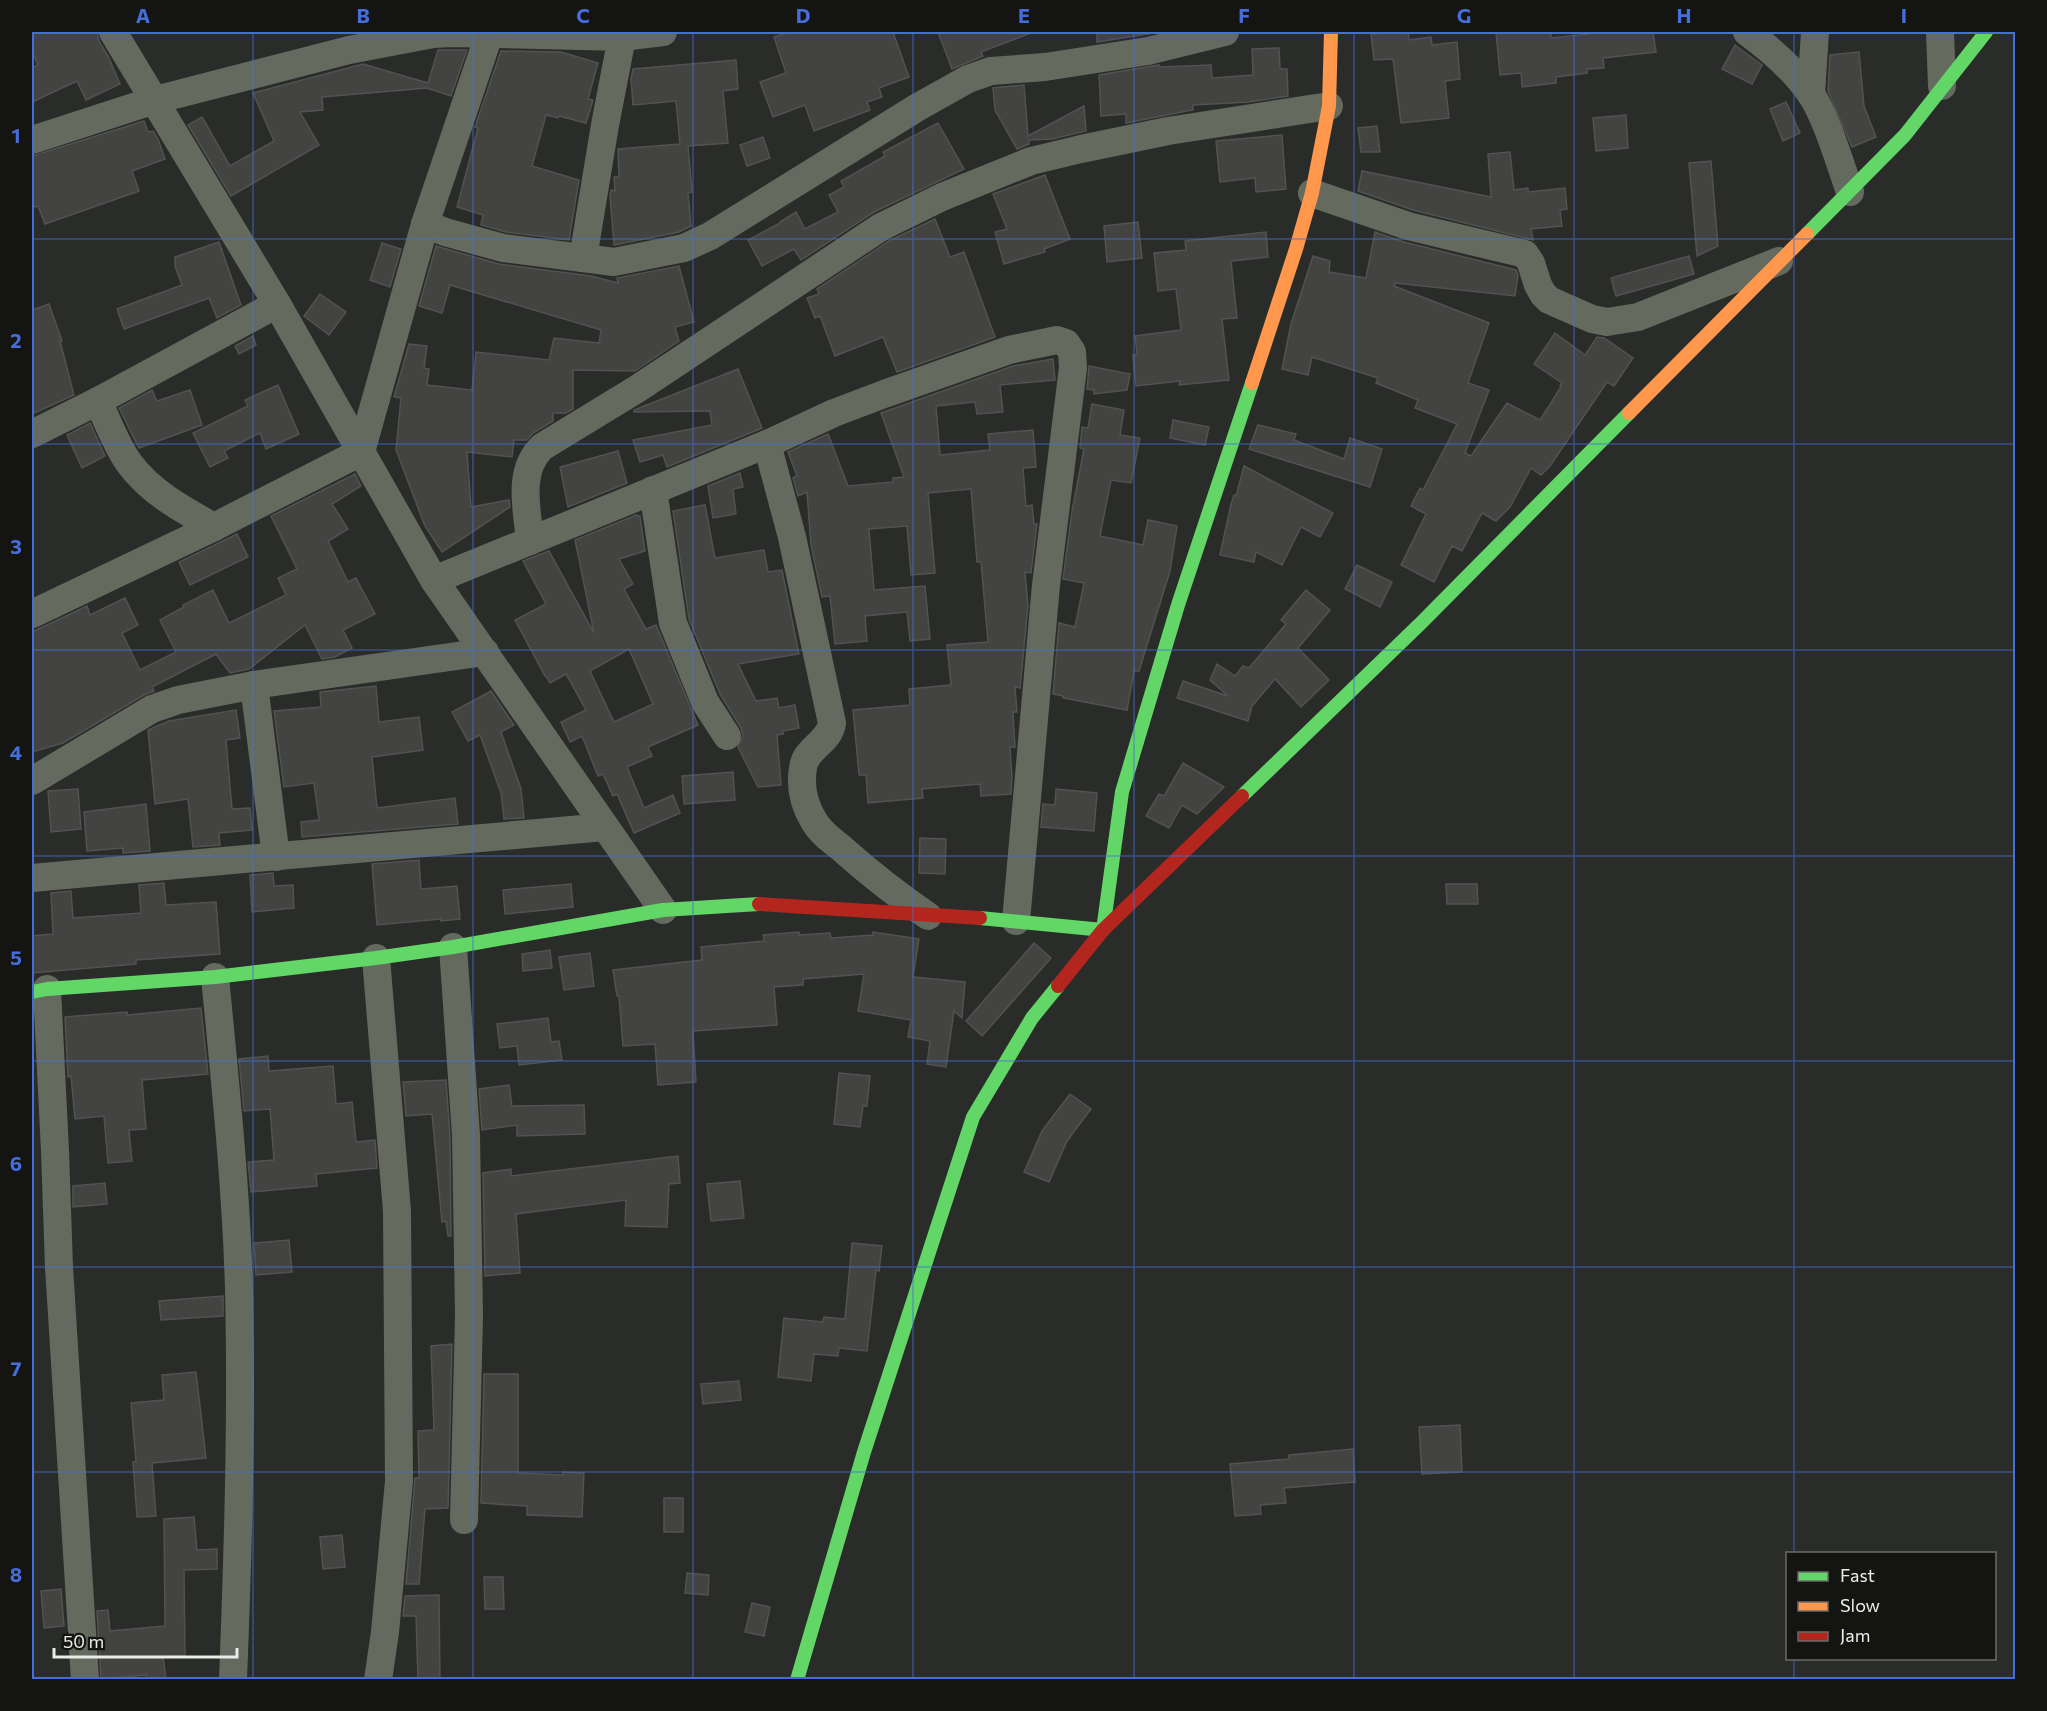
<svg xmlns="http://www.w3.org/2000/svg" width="2047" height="1711" font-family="Commissioner,sans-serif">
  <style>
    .building { fill: #434442; stroke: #515251; stroke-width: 1.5; fill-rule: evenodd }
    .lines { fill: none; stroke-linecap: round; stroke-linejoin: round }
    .street { stroke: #646b5e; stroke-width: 28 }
    .fast { stroke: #63d668; stroke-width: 14 }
    .slow { stroke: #ff974d; stroke-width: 14 }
    .jam { stroke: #b3261e; stroke-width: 14 }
    .grid { fill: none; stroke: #466edb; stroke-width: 1.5; stroke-opacity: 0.55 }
    .neatline { fill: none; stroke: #466edb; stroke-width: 2 }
    .grid-label { font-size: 20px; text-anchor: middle; font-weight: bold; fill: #466edb }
  </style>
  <rect width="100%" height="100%" fill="#2a2c29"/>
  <!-- building -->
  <g class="building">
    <polygon points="32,32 97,32 99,41 108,56 120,84 86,100 77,81 32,102 32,68 38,65 32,50"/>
    <polygon points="790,32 893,32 909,77 879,88 882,97 867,102 870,110 814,131 805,105 773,117 760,82 786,73 774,37"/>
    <polygon points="938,32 1031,32 1031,33 981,52 983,56 952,69"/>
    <polygon points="1097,32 1153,32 1153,33 1097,42"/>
    <polygon points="1408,32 1409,40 1431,37 1432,45 1457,42 1460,79 1445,81 1449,118 1401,123 1393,59 1374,60 1371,34"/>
    <polygon points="1496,32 1551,32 1551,38 1588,34 1588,32 1653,32 1656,52 1603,58 1604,68 1587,69 1587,73 1556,77 1556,83 1522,87 1521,73 1500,75"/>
    <polygon points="1735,45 1762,65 1752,84 1722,69"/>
    <polygon points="1279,48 1280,69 1287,69 1288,96 1249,102 1193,105 1193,110 1126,123 1126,114 1101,116 1099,75 1159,65 1159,67 1211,65 1212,78 1253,75 1252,49"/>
    <polygon points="438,50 467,50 451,96 427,88 322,97 323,110 300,112 319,145 231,196 188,125 202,117 230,166 274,141 253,93 363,64 428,83"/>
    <polygon points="501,51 561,52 598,63 588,99 593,100 586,123 559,116 558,118 546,115 532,166 579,180 569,240 506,232 481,225 483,215 457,207 478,128 475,127 476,124"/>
    <polygon points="1859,52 1864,106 1876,137 1852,147 1828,91 1830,55"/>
    <polygon points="736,60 738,89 723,91 728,143 688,146 692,192 688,193 691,226 679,232 614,245 610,196 611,190 615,191 614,177 619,177 618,149 680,144 676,101 633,105 631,79 633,69"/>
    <polygon points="1024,85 1028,136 1084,106 1086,131 1052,139 1029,140 1029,144 1017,149 995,110 993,88"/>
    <polygon points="1786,102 1800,133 1783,141 1770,109"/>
    <polygon points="1626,115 1628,148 1596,151 1593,118"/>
    <polygon points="144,121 148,132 153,131 158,139 165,159 132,171 139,191 45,224 38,206 32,208 32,156"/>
    <polygon points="938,123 964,169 874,212 801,260 794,249 762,266 748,240 780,223 780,222 796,212 805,229 838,212 829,195 844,187 841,181 885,156 883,152"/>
    <polygon points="1377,126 1380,152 1361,152 1358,128"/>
    <polygon points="1282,135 1286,189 1256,192 1255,178 1220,182 1216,141"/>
    <polygon points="763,137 770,158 747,166 740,145"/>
    <polygon points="1510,152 1514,190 1528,188 1528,192 1565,188 1567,209 1560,210 1562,226 1531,229 1533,240 1413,210 1358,191 1362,171 1491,197 1488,154"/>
    <polygon points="1711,161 1718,246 1697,256 1689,163"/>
    <polygon points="1045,175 1070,239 1044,249 1045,252 1004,264 995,232 1007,229 993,194"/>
    <polygon points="935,219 950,257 964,252 995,337 897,372 883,337 835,356 820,316 815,318 807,298 819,294 817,289 889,241"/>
    <polygon points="1138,222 1142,258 1107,262 1104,226"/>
    <polygon points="1266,232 1268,257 1231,261 1237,318 1222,319 1229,380 1179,385 1180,381 1136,386 1133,355 1137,354 1135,336 1181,330 1176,289 1158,291 1154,253 1186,250 1185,241"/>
    <polygon points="1375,232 1404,242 1516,270 1518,275 1515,296 1395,283 1394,286 1489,323 1468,383 1489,390 1465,453 1471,456 1507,403 1540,420 1561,387 1560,386 1562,383 1534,364 1555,333 1585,355 1597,337 1604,338 1633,358 1614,386 1607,382 1550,466 1541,475 1531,468 1510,507 1496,521 1482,513 1462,551 1452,546 1434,582 1401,565 1426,514 1411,506 1420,488 1423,490 1457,424 1415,408 1418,400 1376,383 1378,378 1312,357 1308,375 1282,369 1291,324 1313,256 1330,261 1329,272 1366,278"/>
    <polygon points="219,242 241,305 217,318 209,298 124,329 117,309 182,285 175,266 175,257"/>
    <polygon points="382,243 401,249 390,287 370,280"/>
    <polygon points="436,246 499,264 591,276 618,283 617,278 679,266 694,322 675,327 679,341 635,371 573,370 573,409 566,413 553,413 553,421 533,433 527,440 514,440 512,457 467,452 471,507 509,500 510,507 442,552 425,526 396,450 401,398 394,397 409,344 427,346 424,368 429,369 427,385 472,390 476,352 549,360 554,338 599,343 601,330 450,285 442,313 419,306"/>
    <polygon points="1689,256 1694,274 1616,296 1611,278"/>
    <polygon points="320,294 346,312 329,335 304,316"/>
    <polygon points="49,304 62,341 60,341 74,395 32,414 32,310"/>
    <polygon points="253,336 256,345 239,354 235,346"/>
    <polygon points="1053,359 1055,380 1000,385 1003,412 977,414 975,402 936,406 940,455 990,450 988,434 1033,430 1036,467 1023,468 1026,506 1032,505 1034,524 1037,524 1031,573 1025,572 1028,606 1020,688 1015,687 1017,712 1013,712 1015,747 1010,747 1012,777 1011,794 981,796 980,784 922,789 923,798 868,803 866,775 859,775 853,710 910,705 909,689 951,685 947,645 988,642 981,562 977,562 971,489 928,493 935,573 911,575 907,526 869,529 874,590 925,586 930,639 910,641 907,612 865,616 867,641 835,644 830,596 822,597 811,545 807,492 798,496 793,478 797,476 788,452 828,434 848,486 893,482 893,478 904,477 881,413 1013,366"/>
    <polygon points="1089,366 1130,374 1127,390 1094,394 1094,390 1087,389"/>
    <polygon points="738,369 762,428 667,467 663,455 640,462 633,440 712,425 710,411 634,412 634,410"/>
    <polygon points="278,385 299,434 266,449 260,433 224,451 228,458 210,467 193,433 248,406 245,400"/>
    <polygon points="152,390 157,401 190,390 202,425 139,448 119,408"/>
    <polygon points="1092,404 1124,410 1120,435 1140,438 1131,483 1111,480 1100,536 1143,545 1148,520 1177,526 1170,571 1139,671 1134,671 1127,710 1063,698 1063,696 1053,694 1059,623 1075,627 1084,583 1063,579 1072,511 1084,449 1080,448 1082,427 1088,428"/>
    <polygon points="1173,420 1209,427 1205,445 1170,438"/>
    <polygon points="90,423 105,456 82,468 67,435"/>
    <polygon points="1258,425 1296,434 1294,440 1344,459 1350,438 1382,449 1370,487 1249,449"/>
    <polygon points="618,451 627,483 568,507 560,467"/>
    <polygon points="1244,466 1333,513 1320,537 1301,527 1282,565 1256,552 1254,562 1220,555 1231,504 1234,495 1236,496"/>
    <polygon points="740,473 743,487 733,489 736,514 713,518 708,486"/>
    <polygon points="355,474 361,486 332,504 348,529 328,541 348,582 356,578 375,614 343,630 352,648 335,657 322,659 305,625 249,669 230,673 216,654 152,687 154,691 144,695 63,743 32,752 32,632 87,606 90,615 125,598 138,625 122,633 140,670 176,652 160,620 184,607 183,605 213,590 229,623 286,595 278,578 297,569 271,516"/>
    <polygon points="705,505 715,558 764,550 768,572 782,570 799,654 738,664 756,701 777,698 779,708 795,705 799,728 783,731 783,734 777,735 781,785 758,787 738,747 743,736 741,728 720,694 689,619 673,511"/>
    <path d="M 636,515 L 640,516 L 645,551 L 619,559 L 633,584 L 624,589 L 646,629 L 656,625 L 698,725 L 648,747 L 652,756 L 627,767 L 644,808 L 673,795 L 680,813 L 634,833 L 617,794 L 613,796 L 603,774 L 598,776 L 582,736 L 570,742 L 561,722 L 586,710 L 566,674 L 550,683 L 546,676 L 545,676 L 515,620 L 546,604 L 523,561 L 549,551 L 594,633 L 575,540 ZM 629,649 L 653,704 L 614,722 L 590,671 Z"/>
    <polygon points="237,534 248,557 190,585 179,562"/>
    <polygon points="1357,565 1392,582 1380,607 1345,589"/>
    <polygon points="1306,590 1330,610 1298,648 1329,680 1301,707 1275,679 1252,706 1248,721 1177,698 1183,681 1228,696 1210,680 1217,664 1235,676 1243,666 1249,668 1286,624 1281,620"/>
    <polygon points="376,686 379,722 419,717 423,750 372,757 377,808 455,798 458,824 302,837 301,822 319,820 314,783 284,787 274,711 321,707 320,692"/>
    <polygon points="491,691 514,725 501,732 521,789 524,818 504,819 501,793 480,735 468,741 452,712"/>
    <polygon points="236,710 240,738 226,740 232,809 250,808 252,830 219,833 220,845 193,847 188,799 155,804 148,730 169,721"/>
    <polygon points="1183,763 1224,787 1197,814 1182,805 1169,828 1146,816 1159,794 1164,796"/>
    <polygon points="733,772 735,800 684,804 682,776"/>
    <polygon points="78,789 81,829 51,832 48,791"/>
    <polygon points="1056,789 1097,793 1094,831 1041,827 1043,804 1055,805"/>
    <polygon points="146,804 150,851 123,853 123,848 87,851 84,812"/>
    <polygon points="920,838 946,839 945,874 919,873"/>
    <polygon points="419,860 421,889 457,886 460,919 441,921 441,919 377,925 372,864"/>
    <polygon points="273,873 274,886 293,885 294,908 252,912 250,875"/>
    <polygon points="164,883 166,905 216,902 220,954 136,960 136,964 32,973 32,936 53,934 51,893 71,891 73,918 141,913 139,885"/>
    <polygon points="571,884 573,907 505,914 503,890"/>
    <polygon points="1446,884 1477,884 1478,904 1447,904"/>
    <polygon points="799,932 799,935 830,933 831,938 873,935 873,932 919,939 913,977 965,982 962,1018 954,1011 946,1067 927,1064 930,1041 908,1037 911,1020 858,1011 864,974 803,979 803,985 774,987 777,1025 693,1031 696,1082 658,1085 655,1044 623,1046 619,996 617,996 613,970 702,960 701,947 764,941 763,935"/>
    <polygon points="1034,943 1051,958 982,1036 966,1021"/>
    <polygon points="550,950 552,968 523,971 522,954"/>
    <polygon points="590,953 594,986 564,990 559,957"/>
    <polygon points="201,1008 208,1074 142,1080 146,1129 129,1130 132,1161 108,1163 104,1116 75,1119 71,1076 68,1077 65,1017 127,1012 127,1015"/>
    <polygon points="548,1018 551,1042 559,1041 562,1060 519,1065 517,1046 500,1048 497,1024"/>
    <polygon points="268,1056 269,1071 333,1066 336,1104 352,1102 356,1142 375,1140 377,1168 316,1174 317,1186 251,1192 248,1162 274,1160 270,1109 244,1111 239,1059"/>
    <polygon points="839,1073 870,1076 867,1106 863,1106 860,1127 834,1124"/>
    <polygon points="446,1080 450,1136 451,1236 448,1236 446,1221 442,1222 432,1114 406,1116 403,1082"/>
    <polygon points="509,1085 512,1106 584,1105 585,1134 517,1136 517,1125 482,1130 479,1089"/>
    <polygon points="1070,1094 1091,1109 1067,1141 1049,1182 1024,1172 1042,1131"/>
    <polygon points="678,1156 680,1183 669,1184 667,1227 625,1226 626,1200 516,1214 520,1273 485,1276 483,1173 511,1169 511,1176"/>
    <polygon points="740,1181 744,1218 711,1221 707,1184"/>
    <polygon points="105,1183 107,1204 73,1207 73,1186"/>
    <polygon points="289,1240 292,1272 256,1275 254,1243"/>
    <polygon points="852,1243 882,1246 879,1271 876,1270 867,1351 839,1348 838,1356 814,1354 811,1381 778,1377 784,1318 823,1322 824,1317 845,1319"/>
    <polygon points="223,1296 223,1316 161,1320 159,1301"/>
    <polygon points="452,1344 448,1508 425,1509 419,1584 406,1584 415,1478 419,1478 418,1431 434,1430 431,1346"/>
    <polygon points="196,1372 206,1458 152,1463 156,1516 137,1517 133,1462 136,1462 131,1403 164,1400 162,1375"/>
    <polygon points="484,1374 518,1374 518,1473 563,1475 563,1472 584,1473 582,1517 527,1515 527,1506 481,1503"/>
    <polygon points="739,1381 741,1400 703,1404 701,1384"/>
    <polygon points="1460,1425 1462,1472 1422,1474 1419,1427"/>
    <polygon points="1353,1449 1355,1482 1284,1488 1286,1503 1260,1505 1261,1514 1235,1516 1230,1464 1289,1459 1289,1455"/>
    <rect x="664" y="1498" width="19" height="34"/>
    <polygon points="194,1517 197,1550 217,1549 217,1569 184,1570 185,1656 163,1656 166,1680 147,1680 146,1675 101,1679 97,1611 108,1610 110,1631 165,1626 164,1519"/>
    <polygon points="342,1535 345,1567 323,1569 320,1537"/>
    <polygon points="687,1573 709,1575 708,1595 685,1593"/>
    <polygon points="484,1577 503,1577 504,1609 485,1609"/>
    <polygon points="61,1589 64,1626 44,1628 41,1591"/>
    <polygon points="439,1595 440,1680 418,1680 416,1616 403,1616 405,1596"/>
    <polygon points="752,1603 770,1607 764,1636 745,1632"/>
  </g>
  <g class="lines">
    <!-- street -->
    <g class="street">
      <polyline points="113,32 277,304 434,580 663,910"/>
      <path d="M 1747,32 C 1770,49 1793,68 1810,93 C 1826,115 1840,164 1850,192"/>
      <polyline points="1940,32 1942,86"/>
      <polyline points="1811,94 1815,32"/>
      <polyline points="32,140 155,100 349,50 433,34 452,33 622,37 663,32"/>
      <polyline points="1312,193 1408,226 1525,254 1531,263 1538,285 1543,294 1549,300 1592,319 1607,322 1638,317 1779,261"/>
      <polyline points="425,224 445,232 503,248 614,262 684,248 710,236 918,107 968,79 991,71 1045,67 1148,51 1225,32"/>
      <polyline points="583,258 605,125 623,32"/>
      <path d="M 98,401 C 108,422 116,445 129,463 C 150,492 183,510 214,527"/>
      <polyline points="32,434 98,401 277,304"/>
      <path d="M 767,444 L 792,537 L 832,723 C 830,742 805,748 803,768 C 800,786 804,805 814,821 C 820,832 831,840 840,847 C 868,872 897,895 928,916"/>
      <polyline points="653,490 673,623 705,702 727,736"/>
      <path d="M 530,541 C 527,509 517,471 542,447 L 637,389 L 881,227 L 942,197 L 1031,161 L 1081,149 L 1168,131 L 1329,106"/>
      <polyline points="434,580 767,444 834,413 884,394 1009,350 1057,340 1066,343 1072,352 1073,368 1046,585 1016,921"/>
      <polyline points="32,614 214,527 361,452 425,224 490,32"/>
      <polyline points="254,685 276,857"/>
      <polyline points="32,781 152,709 178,700 254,685 485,652"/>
      <polyline points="32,878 605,827"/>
      <polyline points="453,947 466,1135 469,1316 464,1520"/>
      <polyline points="376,958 397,1211 399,1481 385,1632 378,1680"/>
      <path d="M 215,977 C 225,1081 236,1185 239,1289 C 242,1420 238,1549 233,1680"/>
      <polyline points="47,989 55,1151 59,1267 85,1680"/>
    </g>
    <!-- fast -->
    <g class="fast">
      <polyline points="1807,234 1905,135 1986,32"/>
      <polyline points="1242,796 1422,622 1629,413"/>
      <polyline points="980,918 1103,930 1122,792 1178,605 1252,383"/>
      <polyline points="32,992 47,989 215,977 376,958 453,947 663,910 759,904"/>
      <polyline points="797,1680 864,1452 973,1117 1032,1018 1058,986"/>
    </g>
    <!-- slow -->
    <g class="slow">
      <polyline points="1252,383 1296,249 1312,193 1329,106 1331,32"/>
      <polyline points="1629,413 1807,234"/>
    </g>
    <!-- jam -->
    <g class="jam">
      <polyline points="759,904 980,918"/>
      <polyline points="1058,986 1103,930 1242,796"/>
    </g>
  </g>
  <!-- grid -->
  <path class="grid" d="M 253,32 L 253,1680M 473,32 L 473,1680M 693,32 L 693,1680M 913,32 L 913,1680M 1134,32 L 1134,1680M 1354,32 L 1354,1680M 1574,32 L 1574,1680M 1794,32 L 1794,1554M 32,239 L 2016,239M 32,444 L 2016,444M 32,650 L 2016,650M 32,856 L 2016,856M 32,1061 L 2016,1061M 32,1267 L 2016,1267M 32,1472 L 2016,1472M 1794,1658 L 1794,1680"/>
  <!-- border -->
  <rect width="2047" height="1711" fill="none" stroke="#141513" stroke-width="66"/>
  <!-- legend -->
  <rect x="1786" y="1552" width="210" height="108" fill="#141513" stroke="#6a6b69" stroke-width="1.5"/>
  <rect x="1798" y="1572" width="30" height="9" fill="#63d668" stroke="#6a6b69" stroke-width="1.5"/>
  <text x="1840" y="1582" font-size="18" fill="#eaece9">Fast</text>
  <rect x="1798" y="1602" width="30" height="9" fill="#ff974d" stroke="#6a6b69" stroke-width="1.5"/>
  <text x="1840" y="1612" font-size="18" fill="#eaece9">Slow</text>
  <rect x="1798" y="1632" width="30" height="9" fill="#b3261e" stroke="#6a6b69" stroke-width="1.5"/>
  <text x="1840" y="1642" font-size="18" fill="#eaece9">Jam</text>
  <!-- scale -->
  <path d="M54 1648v9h183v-9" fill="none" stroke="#eaece9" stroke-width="3"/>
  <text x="63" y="1648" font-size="18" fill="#eaece9" stroke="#141513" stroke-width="4.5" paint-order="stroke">50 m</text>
  <rect x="33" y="33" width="1981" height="1645" class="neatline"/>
  <g class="grid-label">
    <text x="143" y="23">A</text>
    <text x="363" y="23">B</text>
    <text x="583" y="23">C</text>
    <text x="803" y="23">D</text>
    <text x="1024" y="23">E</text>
    <text x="1244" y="23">F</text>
    <text x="1464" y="23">G</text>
    <text x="1684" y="23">H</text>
    <text x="1904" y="23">I</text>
    <text x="16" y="143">1</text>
    <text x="16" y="348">2</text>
    <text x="16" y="554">3</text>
    <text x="16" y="760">4</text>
    <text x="16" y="965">5</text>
    <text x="16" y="1171">6</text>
    <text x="16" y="1376">7</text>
    <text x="16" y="1582">8</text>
  </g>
</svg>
